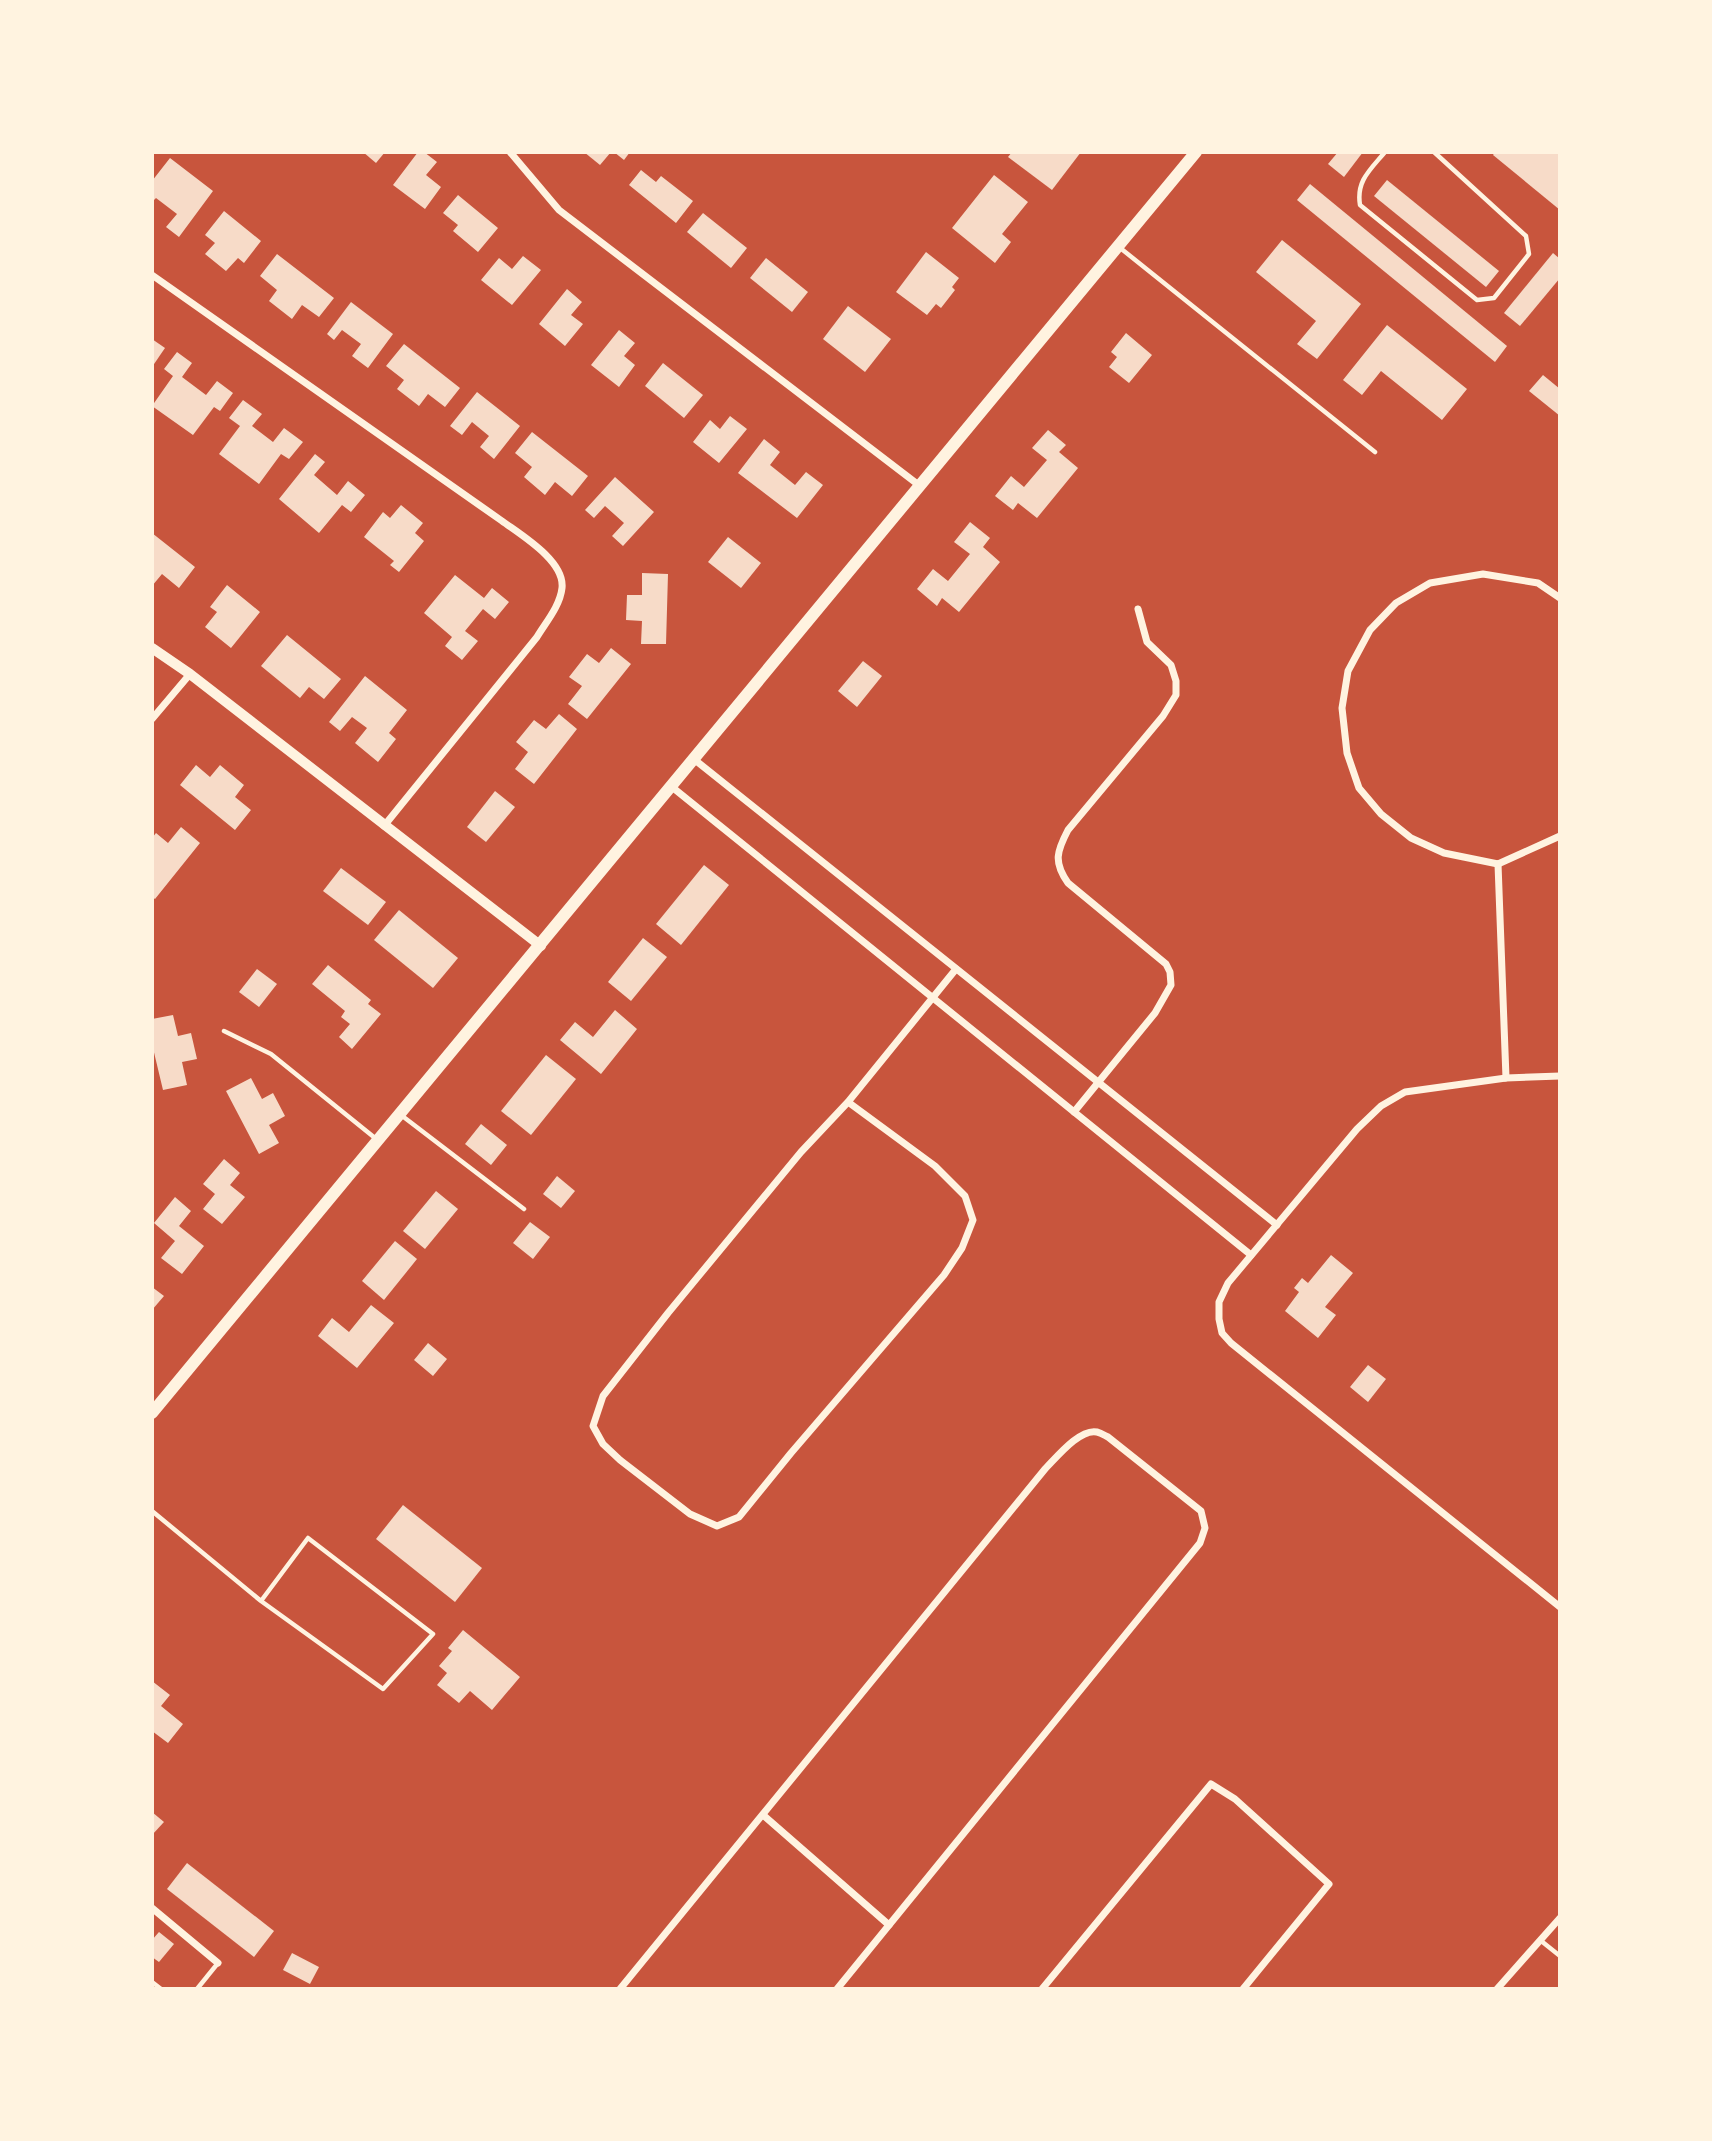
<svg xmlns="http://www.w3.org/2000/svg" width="1712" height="2141" font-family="Ubuntu,sans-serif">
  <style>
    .building { fill: #f7dbc8 }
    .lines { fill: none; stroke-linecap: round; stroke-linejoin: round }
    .service { stroke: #fff3e0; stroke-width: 4.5 }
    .minor { stroke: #fff3e0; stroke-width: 7 }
    .tertiary { stroke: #fff3e0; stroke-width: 10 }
    .secondary { stroke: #fff3e0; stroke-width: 12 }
  </style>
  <rect width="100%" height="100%" fill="#c8553d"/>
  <!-- building -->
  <g class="building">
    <polygon points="363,152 385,152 376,163"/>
    <polygon points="418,152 424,152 437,162 426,175 441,187 425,209 393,185"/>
    <polygon points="584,152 611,152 600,165"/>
    <polygon points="614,152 630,152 624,160"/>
    <polygon points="1012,152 1081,152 1052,190 1008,157"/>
    <polygon points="1338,152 1363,152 1344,177 1328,164"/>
    <polygon points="1495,152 1560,152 1560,210 1493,155"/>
    <polygon points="170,158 213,191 179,237 166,227 177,214 156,198 152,202 152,181"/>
    <polygon points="641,170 656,182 661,176 693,201 676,223 629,185"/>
    <polygon points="994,175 1028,202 1002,234 1011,242 995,263 952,228"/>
    <polygon points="1387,180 1499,271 1486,287 1374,196"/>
    <polygon points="1310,184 1507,346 1495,362 1297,200"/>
    <polygon points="458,195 498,228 478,252 453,231 458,225 443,213"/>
    <polygon points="224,211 261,241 244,263 238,258 226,271 205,254 215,243 205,235"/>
    <polygon points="703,213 747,248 731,268 687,232"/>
    <polygon points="1282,240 1361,304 1317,359 1297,344 1316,321 1256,272"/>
    <polygon points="926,252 959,278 952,287 955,290 941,308 936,304 927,315 896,292"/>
    <polygon points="1553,253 1560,259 1560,278 1520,326 1504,313"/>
    <polygon points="277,254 334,298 319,317 302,305 292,319 269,301 277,290 260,276"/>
    <polygon points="523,256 541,270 512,305 481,280 499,258 512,269"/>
    <polygon points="766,258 808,292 792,312 750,278"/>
    <polygon points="567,289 582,302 571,315 583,324 565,346 539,324"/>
    <polygon points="351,302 393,334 368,368 352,356 361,344 342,330 334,340 327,334"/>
    <polygon points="848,306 891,339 865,372 823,339"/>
    <polygon points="1387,325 1467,389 1442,420 1381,371 1362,395 1343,380"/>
    <polygon points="619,330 635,343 624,356 635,365 619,387 591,365"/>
    <polygon points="1126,333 1152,355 1129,383 1109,367 1117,357 1111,352"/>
    <polygon points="152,339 165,348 152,367"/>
    <polygon points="404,344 460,388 445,407 428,394 419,406 397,389 404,380 386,366"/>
    <polygon points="177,352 192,363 182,377 206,395 217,381 233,393 220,411 214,407 193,435 152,406 173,376 164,369"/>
    <polygon points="663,363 703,395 684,418 645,386"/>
    <polygon points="1543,375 1560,389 1560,416 1529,391"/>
    <polygon points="477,392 520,426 494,459 480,447 489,436 472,422 462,435 450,426"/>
    <polygon points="243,400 262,414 252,426 273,442 284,428 303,442 289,459 281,454 259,484 219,454 240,426 229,418"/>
    <polygon points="730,416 747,429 719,463 693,442 710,420 720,429"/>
    <polygon points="1048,430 1066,445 1059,452 1078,468 1037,518 1018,503 1013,510 995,496 1011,476 1024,487 1047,460 1032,448"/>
    <polygon points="532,432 588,476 572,496 555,482 545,495 524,477 532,467 515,453"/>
    <polygon points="764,439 780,452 770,465 795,485 806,472 823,485 797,518 738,473"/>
    <polygon points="315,454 325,462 314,475 337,495 348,481 365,495 351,512 342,505 319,533 279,499"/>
    <polygon points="615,477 654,512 623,546 612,536 624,523 605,506 594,518 585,510"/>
    <polygon points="401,505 423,523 415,533 424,541 399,572 390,565 394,561 364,537 383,512 390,518"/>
    <polygon points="970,522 990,538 983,547 1000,562 959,612 942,598 937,606 917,589 933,569 948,581 970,554 954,542"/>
    <polygon points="152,533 195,567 179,588 162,574 152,586"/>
    <polygon points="728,537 761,563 741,588 708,562"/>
    <polygon points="642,573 668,574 666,644 641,644 642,621 626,620 627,595 642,595"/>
    <polygon points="455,575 484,598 492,588 509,602 495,619 483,609 465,631 478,641 462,660 445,646 452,637 424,613"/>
    <polygon points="227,585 260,612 231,648 205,627 217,612 210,607"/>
    <polygon points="287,635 341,679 324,699 309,687 300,698 261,666"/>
    <polygon points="611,648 631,664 587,719 568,704 582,686 569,677 587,654 599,663"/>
    <polygon points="863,661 882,676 857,707 838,691"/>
    <polygon points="365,676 407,710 389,733 396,739 378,762 355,743 367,728 352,717 340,731 329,722"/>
    <polygon points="559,714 577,729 534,784 515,769 528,752 516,742 534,720 546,729"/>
    <polygon points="196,765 210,777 220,765 244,785 235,797 251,810 235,830 180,785"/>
    <polygon points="495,791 515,807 486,842 467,827"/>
    <polygon points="181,827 200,843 155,899 152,897 152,838 156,833 168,843"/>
    <polygon points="704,865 729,885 681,945 656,924"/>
    <polygon points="341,868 386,902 368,925 323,891"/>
    <polygon points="399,910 458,958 433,988 374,940"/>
    <polygon points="643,938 667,957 631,1001 608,982"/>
    <polygon points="328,965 371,1000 368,1004 381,1014 352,1049 339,1037 350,1024 341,1017 345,1011 312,984"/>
    <polygon points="257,969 277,984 259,1007 239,992"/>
    <polygon points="615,1010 637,1029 601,1074 560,1040 575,1022 593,1037"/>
    <polygon points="173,1015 178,1036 191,1033 197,1059 182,1062 187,1085 163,1090 152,1044 152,1019"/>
    <polygon points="546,1055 576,1079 531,1135 501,1111"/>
    <polygon points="251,1078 262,1099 273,1093 285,1116 269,1125 279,1143 259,1154 226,1091"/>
    <polygon points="481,1124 507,1145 491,1165 465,1144"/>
    <polygon points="224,1159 240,1173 230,1185 245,1197 222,1224 203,1209 215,1194 203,1184"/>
    <polygon points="557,1176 575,1191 561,1208 543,1194"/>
    <polygon points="436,1191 458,1209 425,1249 403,1231"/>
    <polygon points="175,1197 191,1211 179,1226 204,1246 182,1274 161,1258 175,1241 154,1223"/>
    <polygon points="530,1222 550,1237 533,1259 513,1243"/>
    <polygon points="395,1241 417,1259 384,1300 362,1281"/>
    <polygon points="1331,1255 1353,1273 1325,1307 1336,1315 1318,1338 1285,1311 1299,1292 1294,1288 1302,1278 1308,1283"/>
    <polygon points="152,1287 164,1296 152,1310"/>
    <polygon points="371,1305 394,1323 357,1368 318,1336 332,1318 349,1332"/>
    <polygon points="428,1343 447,1359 433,1376 414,1360"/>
    <polygon points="1368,1365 1386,1379 1368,1402 1350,1387"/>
    <polygon points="403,1505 482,1568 455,1602 376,1539"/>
    <polygon points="463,1630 520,1677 492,1710 470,1691 459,1703 437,1685 447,1673 439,1666 452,1651 448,1648"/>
    <polygon points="152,1681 170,1695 161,1706 183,1724 168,1743 152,1731"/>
    <polygon points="152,1812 164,1822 152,1835"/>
    <polygon points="187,1863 274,1931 254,1957 167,1889"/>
    <polygon points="159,1932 174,1944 159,1962 152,1957 152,1940"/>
    <polygon points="292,1953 319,1967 310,1984 283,1970"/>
  </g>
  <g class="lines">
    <!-- service -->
    <g class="service">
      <path d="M 1385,152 C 1370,170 1356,181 1360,205 L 1477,300 L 1494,298 L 1529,254 L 1526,236 L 1434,152"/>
      <polyline points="1119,247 1375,452"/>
      <polyline points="224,1031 271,1054 375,1138"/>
      <polyline points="401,1115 524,1209"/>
      <polyline points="152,1511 261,1601 383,1689 433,1634 308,1538 261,1601"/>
      <polyline points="1540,1940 1560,1956"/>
      <polyline points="152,1982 161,1989"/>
      <polyline points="197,1989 218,1963"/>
    </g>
    <!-- minor -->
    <g class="minor">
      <polyline points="510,152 559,210 920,486"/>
      <path d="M 152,275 L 502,521 C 521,535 565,561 562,588 C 560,606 546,622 537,637 L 384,826"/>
      <polyline points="1560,598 1538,583 1483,574 1430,583 1396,603 1370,630 1348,671 1342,708 1347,753 1359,788 1381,814 1411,838 1444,853 1498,864 1560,836"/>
      <polyline points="152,719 190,674"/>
      <polyline points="695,760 1277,1225"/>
      <polyline points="672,787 1251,1255"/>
      <polyline points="1498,864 1506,1078"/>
      <polyline points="1560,1076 1506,1078 1405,1092 1381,1106 1357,1129 1228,1283 1219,1302 1219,1319 1222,1333 1231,1343 1560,1607"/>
      <polyline points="848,1102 935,1166 965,1196 973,1220 962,1248 944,1275 791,1453 739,1517 717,1526 690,1514 620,1460 603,1444 593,1426 603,1396 668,1313 801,1152 848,1102 956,969"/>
      <path d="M 1074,1112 L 1155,1013 L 1171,985 L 1170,972 L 1166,964 L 1068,883 C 1053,862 1057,851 1068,830 L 1163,716 L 1176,695 L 1176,681 L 1171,665 L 1147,642 L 1138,609"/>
      <polyline points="763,1815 889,1925"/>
      <polyline points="152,1908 218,1963"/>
      <path d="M 620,1989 L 1045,1469 C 1056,1458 1080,1428 1097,1432 C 1101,1433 1104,1435 1108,1437 L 1201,1511 L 1205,1528 L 1200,1543 L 837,1989"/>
      <polyline points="1042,1989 1211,1784 1235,1799 1329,1884 1243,1989"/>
      <polyline points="1497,1989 1560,1918"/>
    </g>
    <!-- tertiary -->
    <polyline class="tertiary" points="152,648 190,674 541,946"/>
    <!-- secondary -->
    <polyline class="secondary" points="152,1413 1196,152"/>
  </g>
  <!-- border -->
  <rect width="1712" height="2141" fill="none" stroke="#fff3e0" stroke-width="308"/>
</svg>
